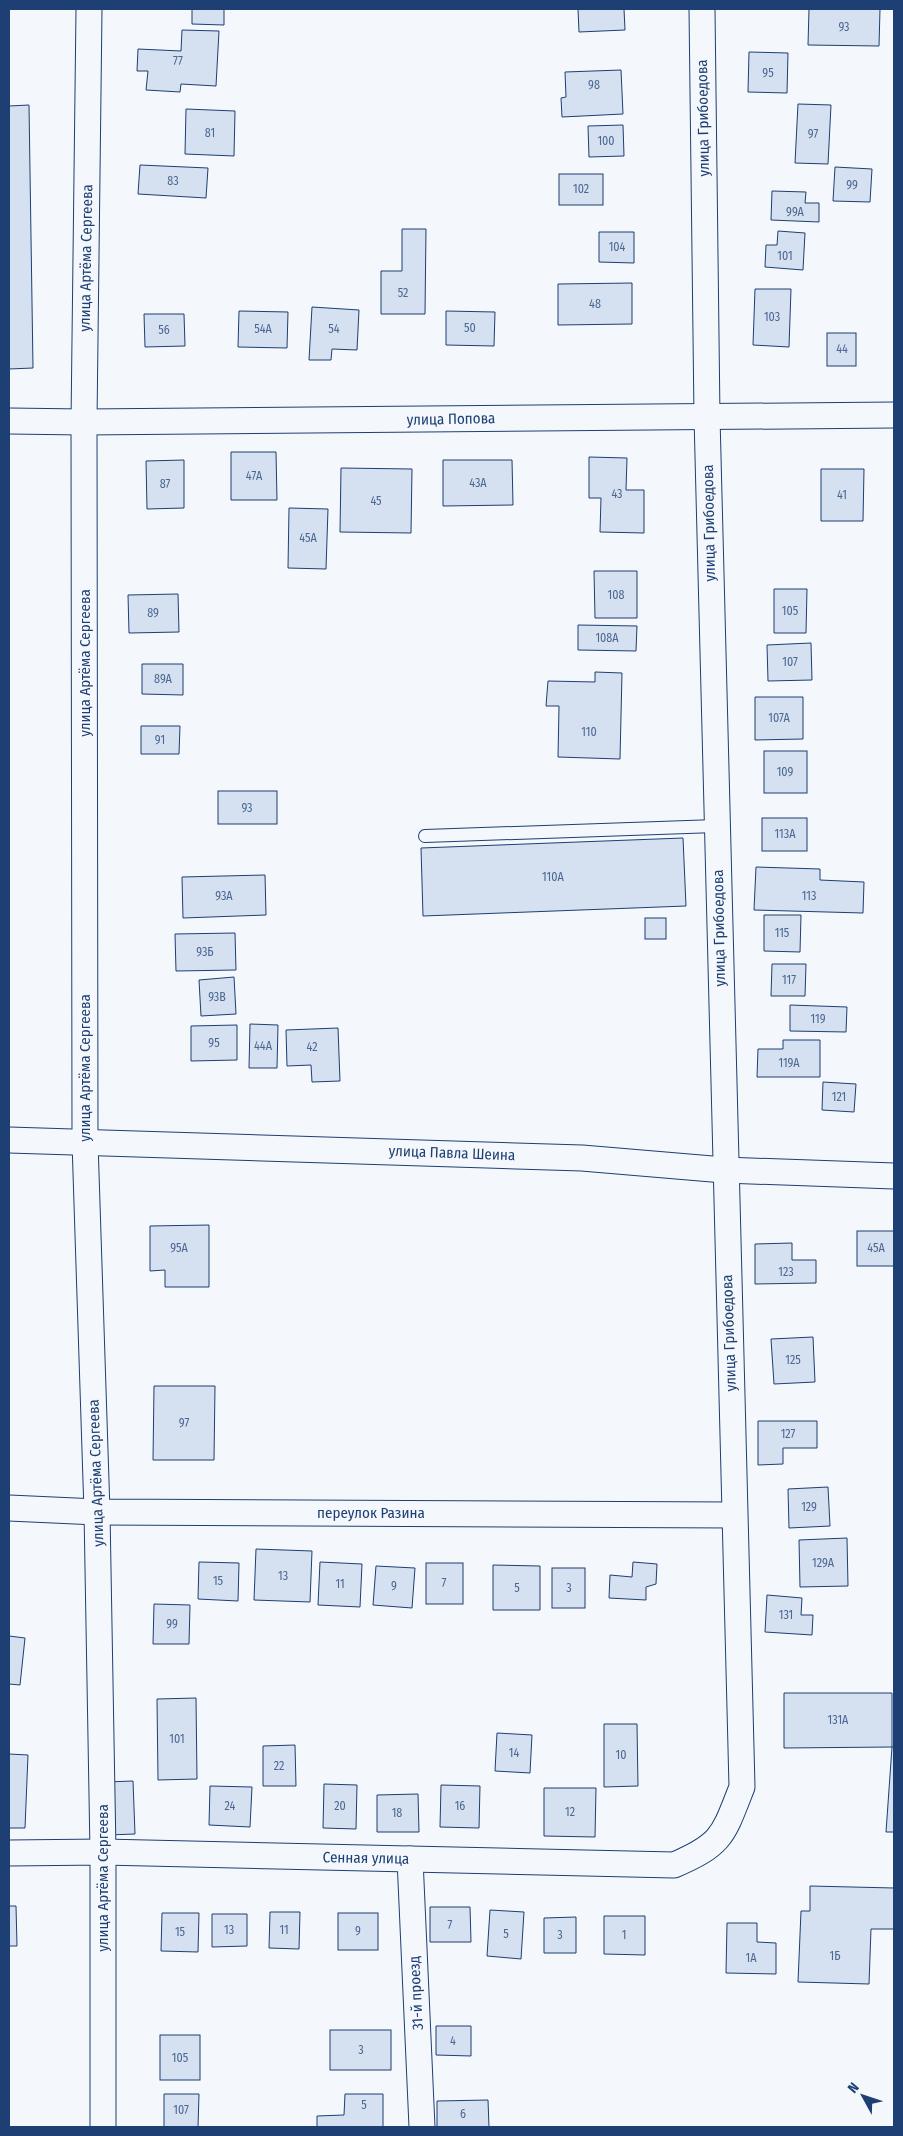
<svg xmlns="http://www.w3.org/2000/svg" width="903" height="2136" font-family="'Fira Sans Condensed',sans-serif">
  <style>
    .building { fill: #d5e0f0; stroke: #1d3f73 }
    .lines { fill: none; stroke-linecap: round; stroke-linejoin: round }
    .lane-casing { stroke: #1d3f73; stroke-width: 14 }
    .street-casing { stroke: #1d3f73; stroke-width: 27 }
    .lane { stroke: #f4f7fb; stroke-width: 12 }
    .street { stroke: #f4f7fb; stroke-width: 25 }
    .labels { text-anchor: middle; stroke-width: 4; stroke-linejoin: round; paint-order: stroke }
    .number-label { font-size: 12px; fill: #4b6792 }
    .street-label { font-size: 15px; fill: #1d3f73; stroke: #f4f7fb }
  </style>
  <rect width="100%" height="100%" fill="#f4f7fb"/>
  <!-- building -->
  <g class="building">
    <polygon points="192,9 224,9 224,25 192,24"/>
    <polygon points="578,9 624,9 625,30 579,32"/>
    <polygon points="809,9 880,9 879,46 808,45"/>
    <polygon points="182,30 219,31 216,86 181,84 180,92 146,90 148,71 137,71 138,49 181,51"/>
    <polygon points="749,52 788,53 787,93 748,92"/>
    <polygon points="621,70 623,114 562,117 561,98 566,97 565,72"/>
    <polygon points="798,104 831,105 828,164 795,163"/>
    <polygon points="29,105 33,368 9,369 9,106"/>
    <polygon points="186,109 235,111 234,156 185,154"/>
    <polygon points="623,125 624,156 589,157 588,126"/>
    <polygon points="140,165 208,168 206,198 138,194"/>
    <polygon points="835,167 872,169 870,202 833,201"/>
    <rect x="559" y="174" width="44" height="31"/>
    <polygon points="772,191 806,192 805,203 819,203 819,222 771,220"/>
    <polygon points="402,229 426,229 425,314 381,314 381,271 402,271"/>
    <polygon points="778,231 805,233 803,270 765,267 766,245 777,245"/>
    <polygon points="599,232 634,232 634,263 599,262"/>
    <polygon points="632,283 632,324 558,325 558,284"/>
    <polygon points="755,289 791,289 789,347 753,345"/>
    <polygon points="312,307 359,310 357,350 332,349 331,360 309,360"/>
    <polygon points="239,311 288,312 287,348 238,347"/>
    <polygon points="446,311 495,312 494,346 446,345"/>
    <polygon points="144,314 184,314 185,346 145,347"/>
    <rect x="827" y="333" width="29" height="33"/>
    <polygon points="231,452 276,452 277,500 231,500"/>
    <polygon points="589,457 627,458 626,490 644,490 644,533 600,532 601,498 589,498"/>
    <polygon points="184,460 184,508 147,509 146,461"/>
    <polygon points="443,460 512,460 513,505 443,506"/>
    <polygon points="341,468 412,469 411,533 340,532"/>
    <polygon points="821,469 864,469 863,521 821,521"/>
    <polygon points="289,508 328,509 326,569 288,568"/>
    <polygon points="594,571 637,571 637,618 595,618"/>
    <polygon points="774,589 807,589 806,633 774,633"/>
    <polygon points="178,594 179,632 129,633 128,595"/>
    <polygon points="578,625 637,626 636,651 578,650"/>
    <polygon points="811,643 812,680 768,681 767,645"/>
    <polygon points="142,664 183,664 183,695 142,694"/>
    <polygon points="595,672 622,673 620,759 558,757 559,706 546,706 548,681 595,682"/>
    <polygon points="755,697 803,697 803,739 755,740"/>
    <polygon points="141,726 180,726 179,754 141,754"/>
    <rect x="764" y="751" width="43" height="42"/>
    <rect x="218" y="791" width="59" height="33"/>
    <rect x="762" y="818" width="45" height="33"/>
    <polygon points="683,838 686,906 423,916 421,848"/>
    <polygon points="756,867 820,869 820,880 864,882 863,913 754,910"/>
    <polygon points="265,875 266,915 183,918 182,877"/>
    <polygon points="764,915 801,915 800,952 764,951"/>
    <rect x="645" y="918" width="21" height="21"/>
    <polygon points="235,933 236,970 176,971 175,934"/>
    <polygon points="772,964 806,964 805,996 771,996"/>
    <polygon points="234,977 236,1014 201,1016 199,980"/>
    <polygon points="790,1005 847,1007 846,1032 790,1031"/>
    <polygon points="250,1024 278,1025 277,1068 249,1068"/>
    <polygon points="237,1025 237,1060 191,1061 191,1026"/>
    <polygon points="338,1028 340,1081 312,1082 311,1065 287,1066 286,1030"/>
    <polygon points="783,1040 820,1040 820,1077 757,1077 758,1049 783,1049"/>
    <polygon points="823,1082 856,1084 854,1112 822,1110"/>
    <polygon points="209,1225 209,1287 165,1287 165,1270 150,1271 150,1226"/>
    <rect x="857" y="1231" width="37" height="35"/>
    <polygon points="792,1243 792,1260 816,1260 816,1283 755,1284 755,1244"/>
    <polygon points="813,1337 815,1382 774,1384 771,1339"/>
    <polygon points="154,1386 215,1386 214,1460 153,1460"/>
    <polygon points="758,1421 817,1421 817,1448 783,1448 783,1464 758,1465"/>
    <polygon points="828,1487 830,1526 789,1528 788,1489"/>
    <polygon points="847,1538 848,1586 800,1587 799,1540"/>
    <polygon points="256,1549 312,1551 310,1602 254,1600"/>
    <polygon points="199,1562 239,1563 238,1601 198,1599"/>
    <polygon points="320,1562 362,1564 360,1607 318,1605"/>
    <polygon points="633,1562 657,1564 656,1584 646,1587 646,1600 609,1598 610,1575 632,1577"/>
    <rect x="426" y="1563" width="37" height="41"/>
    <polygon points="493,1565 540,1566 540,1610 493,1610"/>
    <polygon points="376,1566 415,1568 412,1608 373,1605"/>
    <rect x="552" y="1568" width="33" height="40"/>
    <polygon points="767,1595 802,1598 801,1615 813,1615 812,1635 765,1632"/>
    <polygon points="154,1604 190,1605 189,1644 153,1644"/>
    <polygon points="9,1636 25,1638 20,1685 9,1684"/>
    <polygon points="784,1693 892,1693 892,1747 784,1748"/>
    <polygon points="196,1698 197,1779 158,1780 157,1699"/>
    <polygon points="604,1724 637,1724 638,1786 604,1787"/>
    <polygon points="497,1733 532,1735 530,1773 495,1771"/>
    <polygon points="295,1745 296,1786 263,1786 263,1746"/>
    <polygon points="892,1747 894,1747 894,1832 886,1832"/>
    <polygon points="9,1754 28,1755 25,1828 9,1828"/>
    <polygon points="133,1781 135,1834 108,1835 106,1782"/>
    <polygon points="324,1784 357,1785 356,1829 323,1828"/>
    <polygon points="441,1785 480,1786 479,1828 440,1827"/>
    <polygon points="210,1786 252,1787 250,1827 209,1825"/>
    <polygon points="544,1788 596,1788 595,1837 544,1836"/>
    <polygon points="418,1794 419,1832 377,1832 377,1795"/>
    <polygon points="810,1886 894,1888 894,1929 871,1929 869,1984 798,1982 801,1911 810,1911"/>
    <polygon points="9,1906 16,1906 17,1946 9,1946"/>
    <polygon points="430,1907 470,1907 471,1942 430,1942"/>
    <polygon points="490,1910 524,1912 521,1959 487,1956"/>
    <polygon points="270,1912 300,1912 299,1949 269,1948"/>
    <polygon points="162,1913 199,1913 198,1952 161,1951"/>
    <rect x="338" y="1913" width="40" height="37"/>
    <polygon points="212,1914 247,1914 247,1946 212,1947"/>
    <polygon points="604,1916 645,1916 645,1955 604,1954"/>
    <polygon points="576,1917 576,1953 544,1953 544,1918"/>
    <polygon points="727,1923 757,1923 757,1942 776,1943 776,1974 726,1973"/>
    <polygon points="436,2026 471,2026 471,2056 436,2055"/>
    <rect x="330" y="2030" width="61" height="40"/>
    <rect x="160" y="2035" width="40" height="45"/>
    <polygon points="164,2094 199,2094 198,2127 164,2127"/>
    <polygon points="345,2094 383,2094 383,2127 317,2127 317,2116 344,2115"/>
    <polygon points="488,2100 489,2127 437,2127 437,2101"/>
  </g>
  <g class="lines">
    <!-- lane casing -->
    <g class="lane-casing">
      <polyline id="lane" points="425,836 716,826"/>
    </g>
    <!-- street casing -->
    <g class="street-casing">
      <g id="street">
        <polyline points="89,9 84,422 85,1142 97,1512 103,1852 103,2127"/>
        <polyline points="9,421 84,422 894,415"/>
        <polyline points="9,1140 582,1158 724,1170 894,1176"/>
        <polyline points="9,1508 97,1512 734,1515"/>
        <path d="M 9,1853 L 103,1852 L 674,1865 C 723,1844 723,1835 742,1787 L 707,417 L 702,9"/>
        <polyline points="410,1859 422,2127"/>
      </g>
    </g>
    <!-- lane -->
    <use href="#lane" class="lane"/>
    <!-- street -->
    <use href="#street" class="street"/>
  </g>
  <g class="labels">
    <!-- number labels -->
    <g class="number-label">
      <text x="844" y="31">93</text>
      <text x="178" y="65">77</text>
      <text x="768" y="77">95</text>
      <text x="594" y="89">98</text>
      <text x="210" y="137">81</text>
      <text x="813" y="138">97</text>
      <text x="606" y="145">100</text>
      <text x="173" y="185">83</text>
      <text x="852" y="189">99</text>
      <text x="581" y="193">102</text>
      <text x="795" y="216">99А</text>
      <text x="617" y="251">104</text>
      <text x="785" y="260">101</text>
      <text x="403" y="297">52</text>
      <text x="595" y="308">48</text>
      <text x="772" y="321">103</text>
      <text x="470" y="332">50</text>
      <text x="263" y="333">54А</text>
      <text x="334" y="333">54</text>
      <text x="164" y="334">56</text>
      <text x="842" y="353">44</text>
      <text x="254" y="480">47А</text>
      <text x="478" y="487">43А</text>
      <text x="165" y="488">87</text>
      <text x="617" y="498">43</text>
      <text x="842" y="499">41</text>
      <text x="376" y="505">45</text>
      <text x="308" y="542">45А</text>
      <text x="616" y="599">108</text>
      <text x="790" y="615">105</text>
      <text x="153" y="617">89</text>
      <text x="607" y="642">108А</text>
      <text x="790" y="666">107</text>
      <text x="163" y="683">89А</text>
      <text x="779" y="722">107А</text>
      <text x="589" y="736">110</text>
      <text x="160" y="744">91</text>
      <text x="785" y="776">109</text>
      <text x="247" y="812">93</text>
      <text x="785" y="838">113А</text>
      <text x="553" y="881">110А</text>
      <text x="224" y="900">93А</text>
      <text x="809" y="900">113</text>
      <text x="782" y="937">115</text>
      <text x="205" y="956">93Б</text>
      <text x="789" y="984">117</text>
      <text x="217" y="1001">93В</text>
      <text x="818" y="1023">119</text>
      <text x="214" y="1047">95</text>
      <text x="263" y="1050">44А</text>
      <text x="312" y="1051">42</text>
      <text x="789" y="1067">119А</text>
      <text x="839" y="1101">121</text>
      <text x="179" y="1252">95А</text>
      <text x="876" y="1252">45А</text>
      <text x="786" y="1276">123</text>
      <text x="793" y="1364">125</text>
      <text x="184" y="1427">97</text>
      <text x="788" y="1438">127</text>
      <text x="809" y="1511">129</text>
      <text x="823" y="1567">129А</text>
      <text x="283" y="1580">13</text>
      <text x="218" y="1585">15</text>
      <text x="444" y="1587">7</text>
      <text x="340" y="1588">11</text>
      <text x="394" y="1590">9</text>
      <text x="517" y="1592">5</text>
      <text x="569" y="1592">3</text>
      <text x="786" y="1619">131</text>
      <text x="172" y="1628">99</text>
      <text x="838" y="1724">131А</text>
      <text x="177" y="1743">101</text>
      <text x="514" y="1757">14</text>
      <text x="621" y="1759">10</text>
      <text x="279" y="1770">22</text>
      <text x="230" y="1810">24</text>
      <text x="340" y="1810">20</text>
      <text x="460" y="1810">16</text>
      <text x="570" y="1816">12</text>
      <text x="397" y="1817">18</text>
      <text x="450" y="1929">7</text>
      <text x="229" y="1934">13</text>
      <text x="284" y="1934">11</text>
      <text x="358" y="1935">9</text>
      <text x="180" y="1936">15</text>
      <text x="506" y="1938">5</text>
      <text x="560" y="1939">3</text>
      <text x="624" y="1939">1</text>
      <text x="835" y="1960">1Б</text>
      <text x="751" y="1962">1А</text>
      <text x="453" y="2045">4</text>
      <text x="361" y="2054">3</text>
      <text x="180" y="2062">105</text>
      <text x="364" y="2109">5</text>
      <text x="181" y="2114">107</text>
      <text x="463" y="2118">6</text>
    </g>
    <!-- street labels -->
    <g class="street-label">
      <text transform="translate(703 118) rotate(-91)" y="5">улица Грибоедова</text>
      <text transform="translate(86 258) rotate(-89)" y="5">улица Артёма Сергеева</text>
      <text transform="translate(451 419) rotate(-1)" y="5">улица Попова</text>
      <text transform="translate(709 523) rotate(-91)" y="5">улица Грибоедова</text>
      <text transform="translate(85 663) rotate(-90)" y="5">улица Артёма Сергеева</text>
      <text transform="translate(719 928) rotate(-91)" y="5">улица Грибоедова</text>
      <text transform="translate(85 1068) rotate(-90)" y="5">улица Артёма Сергеева</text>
      <text transform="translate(452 1153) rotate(2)" y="5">улица Павла Шеина</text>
      <text transform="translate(729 1333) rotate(-92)" y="5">улица Грибоедова</text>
      <text transform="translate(96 1473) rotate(-92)" y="5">улица Артёма Сергеева</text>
      <text x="371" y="1518">переулок Разина</text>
      <text transform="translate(366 1858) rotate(1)" y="5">Сенная улица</text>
      <text transform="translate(103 1878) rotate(-90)" y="5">улица Артёма Сергеева</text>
      <text transform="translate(416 1993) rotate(-93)" y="5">31-й проезд</text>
    </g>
  </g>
  <!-- border -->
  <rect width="903" height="2136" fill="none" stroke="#1d3f73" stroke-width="20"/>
  <!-- north arrow -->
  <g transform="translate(863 2096) rotate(310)" stroke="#f4f7fb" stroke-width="4" paint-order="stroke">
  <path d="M0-4L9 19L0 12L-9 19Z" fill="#1d3f73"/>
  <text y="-8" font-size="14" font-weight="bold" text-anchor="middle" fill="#1d3f73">N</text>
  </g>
</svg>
